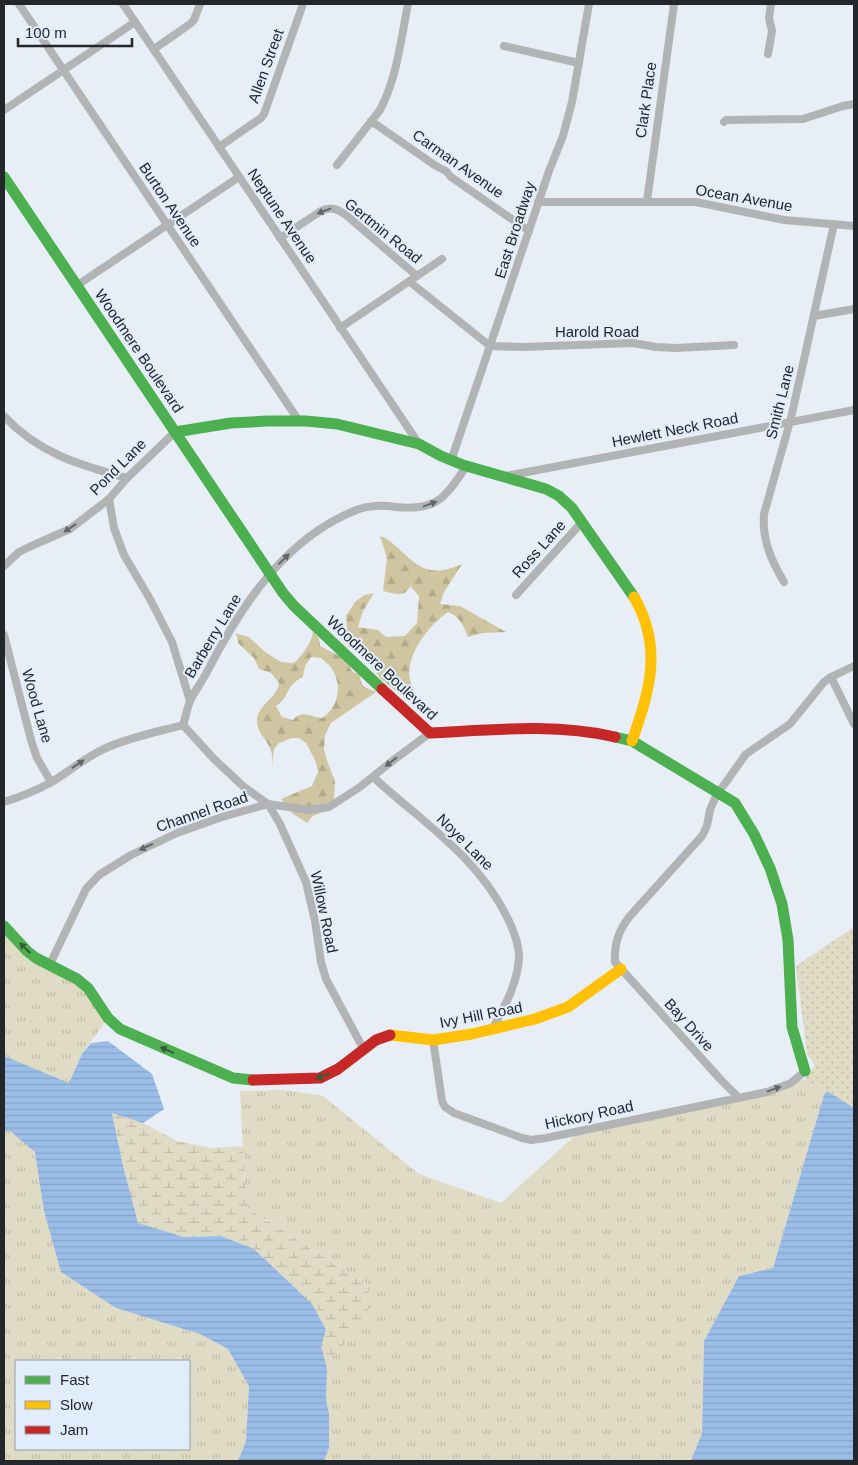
<svg xmlns="http://www.w3.org/2000/svg" width="858" height="1465" font-family="Arial,sans-serif">
  <style>
    .grass { fill: url(#grass-tufts); fill-rule: evenodd }
    .forest { fill: url(#forest-firs); fill-rule: evenodd }
    .wetland { fill: url(#wetland-marsh) }
    .park { fill: url(#park-dots) }
    .water { fill: url(#water-rules) }
    .lines { fill: none; stroke-linecap: round; stroke-linejoin: round }
    .street { stroke: #b2b3b4; stroke-width: 8 }
    .fast { stroke: #4caf50; stroke-width: 11 }
    .slow { stroke: #ffc107; stroke-width: 11 }
    .jam { stroke: #c62828; stroke-width: 11 }
    .oneway { fill: #636669 }
    .oneway2 { fill: #335d3a }
    .labels { text-anchor: middle; stroke-width: 4; stroke-linejoin: round; paint-order: stroke }
    .street-label { font-size: 15px; fill: #23272c; stroke: #e2edfb }
  </style>
  <defs>
    <pattern id="grass-tufts" width="24" height="20" patternUnits="userSpaceOnUse" patternTransform="scale(1.25)"><rect width="24" height="20" fill="#e0dbc5"/><path d="M3 7l-1-3M5 7V3M7 7l1-3M15 17l-1-3M17 17v-4M19 17l1-3" fill="none" stroke="#c0bca9"/></pattern>
    <pattern id="forest-firs" width="22" height="20" patternUnits="userSpaceOnUse" patternTransform="scale(1.25)"><rect width="22" height="20" fill="#cfc6a1"/><path d="M5 1l3.5 6h-7zM16 11l3.5 6h-7z" fill="#b1aa8b"/></pattern>
    <pattern id="wetland-marsh" width="20" height="14" patternUnits="userSpaceOnUse" patternTransform="scale(1.25)"><rect width="20" height="14" fill="#e0dbc5"/><path d="M1 5h8M5 5V1M11 12h8M15 12V8" fill="none" stroke="#c0bca9"/></pattern>
    <pattern id="park-dots" width="8" height="8" patternUnits="userSpaceOnUse" patternTransform="scale(1.25)"><rect width="8" height="8" fill="#e0dbc5"/><path d="M2 2h.1M6 6h.1" fill="none" stroke="#c0bca9" stroke-width="1.8" stroke-linecap="round"/></pattern>
    <pattern id="water-rules" width="6" height="5" patternUnits="userSpaceOnUse" patternTransform="scale(1.25)"><rect width="6" height="5" fill="#9abee8"/><path d="M0 2.5h6" fill="none" stroke="#84a3c7"/></pattern>
  </defs>
  <rect width="100%" height="100%" fill="#e8eef5"/>
  <!-- grass -->
  <path class="grass" d="M 4,926 L 36,958 L 77,979 L 108,1018 L 82,1054 L 69,1083 L 116,1308 L 200,1334 L 228,1349 L 247,1380 L 369,1286 L 246,1207 L 240,1091 L 284,1090 L 323,1096 L 419,1174 L 501,1203 L 580,1131 L 763,1095 L 805,1079 L 827,1091 L 824,1095 L 773,1268 L 739,1276 L 704,1341 L 702,1433 L 691,1461 L 323,1461 L 327,1370 L 249,1386 L 246,1441 L 238,1461 L 4,1461 ZM 16,1361 L 189,1361 L 189,1449 L 16,1449 Z"/>
  <!-- forest -->
  <g class="forest">
    <path d="M 380,536 C 388,538 392,543 399,549 C 421,570 432,577 462,564 L 444,592 L 440,604 L 460,606 L 506,632 L 483,633 L 468,637 C 464,626 459,616 448,612 C 429,625 405,655 410,680 C 412,688 416,695 418,702 L 396,691 L 381,679 L 370,664 L 353,650 L 348,641 L 346,616 L 355,602 L 364,595 L 374,593 L 363,611 L 358,627 L 378,630 L 386,637 L 405,636 L 417,623 L 419,596 L 410,586 C 405,598 394,594 383,591 L 387,558 Z"/>
    <path d="M 313,632 C 318,636 320,639 320,646 L 343,658 L 348,664 L 352,671 L 355,673 L 360,673 C 360,687 365,687 376,692 L 331,723 L 325,735 L 324,749 L 326,758 L 335,781 L 334,800 L 326,811 L 313,816 L 307,823 L 292,813 L 281,799 L 312,786 L 318,772 L 316,762 L 306,743 L 299,738 L 292,738 L 279,743 L 274,749 L 272,767 C 272,762 273,756 271,751 C 268,739 256,733 257,719 C 258,705 278,697 279,683 L 271,673 L 259,669 L 254,658 L 238,643 L 237,636 L 235,633 L 249,637 L 265,652 L 281,662 L 293,663 C 301,659 312,641 313,632 ZM 311,657 L 321,658 C 325,662 330,665 332,669 C 343,686 338,708 322,718 C 311,717 302,709 293,720 L 282,717 L 276,706 C 290,698 284,686 303,677 L 305,666 Z"/>
  </g>
  <!-- wetland -->
  <polygon class="wetland" points="112,1112 143,1123 177,1141 212,1148 243,1146 246,1207 369,1286 367,1321 325,1363 321,1346 326,1330 312,1305 254,1249 221,1236 184,1237 138,1224 123,1166"/>
  <!-- park -->
  <polygon class="park" points="854,927 854,1108 805,1079 815,1065 807,1054 796,966"/>
  <!-- water -->
  <g class="water">
    <polygon points="108,1041 152,1074 164,1109 143,1123 112,1113 123,1166 138,1223 184,1237 221,1236 254,1249 312,1304 326,1330 321,1346 327,1369 326,1400 329,1414 329,1448 324,1461 238,1461 246,1441 249,1386 228,1349 200,1334 116,1308 61,1272 44,1211 35,1152 10,1131 4,1131 4,1056 69,1083 82,1054 91,1043"/>
    <polygon points="827,1091 854,1108 854,1461 691,1461 702,1433 704,1341 739,1276 773,1268 824,1095"/>
  </g>
  <g class="lines">
    <!-- street -->
    <g class="street">
      <polyline points="19,4 299,421"/>
      <polyline points="123,4 419,444"/>
      <polyline points="504,46 579,63"/>
      <polyline points="154,49 190,24 194,20 200,4"/>
      <polyline points="768,54 772,31 769,18 771,4"/>
      <polyline points="4,110 135,22"/>
      <polyline points="371,121 436,166 446,171 451,177 529,231"/>
      <polyline points="724,122 726,120 803,119 843,106 854,104"/>
      <polyline points="219,147 261,118 264,114 303,4"/>
      <path d="M 337,165 L 380,110 C 397,78 401,39 408,4"/>
      <polyline points="647,201 674,4"/>
      <polyline points="538,202 696,202 784,220 854,226"/>
      <path d="M 280,238 L 321,211 C 331,206 337,209 346,215 L 417,276"/>
      <polyline points="410,282 490,346 522,347 633,343 656,347 676,348 734,345"/>
      <polyline points="76,286 239,177"/>
      <polyline points="814,316 854,309"/>
      <polyline points="340,328 442,259"/>
      <path d="M 4,416 C 38,453 79,465 127,478"/>
      <polyline points="451,461 549,171 563,136 572,102 589,4"/>
      <polyline points="506,476 854,410"/>
      <polyline points="109,499 114,528 124,555 150,599 172,642 190,701"/>
      <polyline points="4,566 19,552 29,547 70,529 109,499 127,478 175,432"/>
      <path d="M 784,582 C 771,560 762,540 764,514 L 791,418 L 834,224"/>
      <polyline points="516,595 582,522"/>
      <polyline points="4,635 31,740 37,758 51,782"/>
      <polyline points="831,677 854,724"/>
      <path d="M 183,725 C 186,717 187,707 191,699 C 196,689 203,680 208,670 C 242,604 287,536 359,509 C 371,505 384,505 396,507 C 438,511 444,498 466,467"/>
      <polyline points="183,725 214,759 244,787 268,804 280,824 306,882 315,921 321,962 326,979 364,1050"/>
      <path d="M 373,777 C 421,821 477,856 507,917 C 513,929 519,943 519,957 C 518,982 505,1006 493,1028"/>
      <path d="M 4,802 C 20,797 35,791 50,783 C 69,772 85,757 106,748 C 130,737 157,732 183,725"/>
      <polyline points="50,964 86,889 99,875 131,855 177,833 222,817 268,804 309,810 329,807 360,787 391,762 430,733"/>
      <polyline points="433,1040 442,1101 445,1107 454,1113 522,1138 531,1140 546,1138 767,1092 791,1083 805,1071"/>
      <path d="M 739,1098 L 721,1080 L 615,962 C 614,943 619,930 630,916 L 702,836 L 707,826 L 710,810 L 716,796 L 746,754 L 790,724 L 824,682 L 831,677 L 854,666"/>
    </g>
    <!-- fast -->
    <g class="fast">
      <polyline points="4,177 283,593 294,606 382,689"/>
      <polyline points="175,432 231,423 268,421 306,421 337,424 419,444 441,456 463,465 546,489 559,496 572,508 634,597"/>
      <polyline points="615,737 632,741 735,803 754,834 770,868 782,904 788,940 792,1027 805,1071"/>
      <polyline points="4,926 27,951 36,958 77,979 88,988 108,1018 120,1029 233,1078 253,1080"/>
    </g>
    <!-- slow -->
    <g class="slow">
      <path d="M 632,741 C 650,690 663,647 634,597"/>
      <polyline points="390,1035 433,1040 472,1034 535,1019 568,1007 621,969"/>
    </g>
    <!-- jam -->
    <g class="jam">
      <path d="M 382,689 L 430,733 C 491,730 554,723 615,737"/>
      <polyline points="253,1080 320,1078 338,1069 376,1040 390,1035"/>
    </g>
  </g>
  <!-- one-way arrows -->
  <defs><path id="oneway-solid" d="M-6-.8H1V-3.2L6.5 0L1 3.2V.8H-6Z" transform="scale(1.25)"/></defs>
  <g class="oneway">
    <use href="#oneway-solid" transform="translate(324 211) rotate(159)"/>
    <use href="#oneway-solid" transform="translate(430 504) rotate(-20)"/>
    <use href="#oneway-solid" transform="translate(70 528) rotate(146)"/>
    <use href="#oneway-solid" transform="translate(284 559) rotate(-45)"/>
    <use href="#oneway-solid" transform="translate(391 762) rotate(142)"/>
    <use href="#oneway-solid" transform="translate(78 764) rotate(-34)"/>
    <use href="#oneway-solid" transform="translate(146 847) rotate(155)"/>
    <use href="#oneway-solid" transform="translate(774 1089) rotate(-20)"/>
  </g>
  <g class="oneway2">
    <use href="#oneway-solid" transform="translate(25 948) rotate(-136)"/>
    <use href="#oneway-solid" transform="translate(167 1050) rotate(-156)"/>
    <use href="#oneway-solid" transform="translate(323 1076) rotate(162)"/>
  </g>
  <g class="labels">
    <!-- street labels -->
    <g class="street-label">
      <text transform="translate(266 66) rotate(-70)" y="5">Allen Street</text>
      <text transform="translate(646 100) rotate(-82)" y="5">Clark Place</text>
      <text transform="translate(458 164) rotate(35)" y="5">Carman Avenue</text>
      <text transform="translate(744 198) rotate(10)" y="5">Ocean Avenue</text>
      <text transform="translate(170 205) rotate(56)" y="5">Burton Avenue</text>
      <text transform="translate(282 216) rotate(56)" y="5">Neptune Avenue</text>
      <text transform="translate(515 230) rotate(-72)" y="5">East Broadway</text>
      <text transform="translate(383 231) rotate(39)" y="5">Gertmin Road</text>
      <text x="597" y="337">Harold Road</text>
      <text transform="translate(139 351) rotate(56)" y="5">Woodmere Boulevard</text>
      <text transform="translate(780 402) rotate(-76)" y="5">Smith Lane</text>
      <text transform="translate(675 430) rotate(-11)" y="5">Hewlett Neck Road</text>
      <text transform="translate(118 467) rotate(-45)" y="5">Pond Lane</text>
      <text transform="translate(539 549) rotate(-48)" y="5">Ross Lane</text>
      <text transform="translate(213 636) rotate(-59)" y="5">Barberry Lane</text>
      <text transform="translate(382 668) rotate(43)" y="5">Woodmere Boulevard</text>
      <text transform="translate(37 706) rotate(74)" y="5">Wood Lane</text>
      <text transform="translate(202 812) rotate(-19)" y="5">Channel Road</text>
      <text transform="translate(465 842) rotate(45)" y="5">Noye Lane</text>
      <text transform="translate(324 912) rotate(78)" y="5">Willow Road</text>
      <text transform="translate(481 1015) rotate(-11)" y="5">Ivy Hill Road</text>
      <text transform="translate(689 1025) rotate(48)" y="5">Bay Drive</text>
      <text transform="translate(589 1115) rotate(-12)" y="5">Hickory Road</text>
    </g>
  </g>
  <!-- border -->
  <rect width="858" height="1465" fill="none" stroke="#23272c" stroke-width="10"/>
  <!-- legend -->
  <rect x="15" y="1360" width="175" height="90" fill="#e2edfb" stroke="#969ea8"/>
  <rect x="25" y="1376" width="25" height="8" fill="#4caf50" stroke="#969ea8"/>
  <text x="60" y="1385" font-size="15" fill="#23272c">Fast</text>
  <rect x="25" y="1401" width="25" height="8" fill="#ffc107" stroke="#969ea8"/>
  <text x="60" y="1410" font-size="15" fill="#23272c">Slow</text>
  <rect x="25" y="1426" width="25" height="8" fill="#c62828" stroke="#969ea8"/>
  <text x="60" y="1435" font-size="15" fill="#23272c">Jam</text>
  <!-- scale -->
  <path d="M18 38v8h114v-8" fill="none" stroke="#23272c" stroke-width="2.5"/>
  <text x="25" y="38" font-size="15" fill="#23272c" stroke="#e2edfb" stroke-width="4" paint-order="stroke">100 m</text>
</svg>
